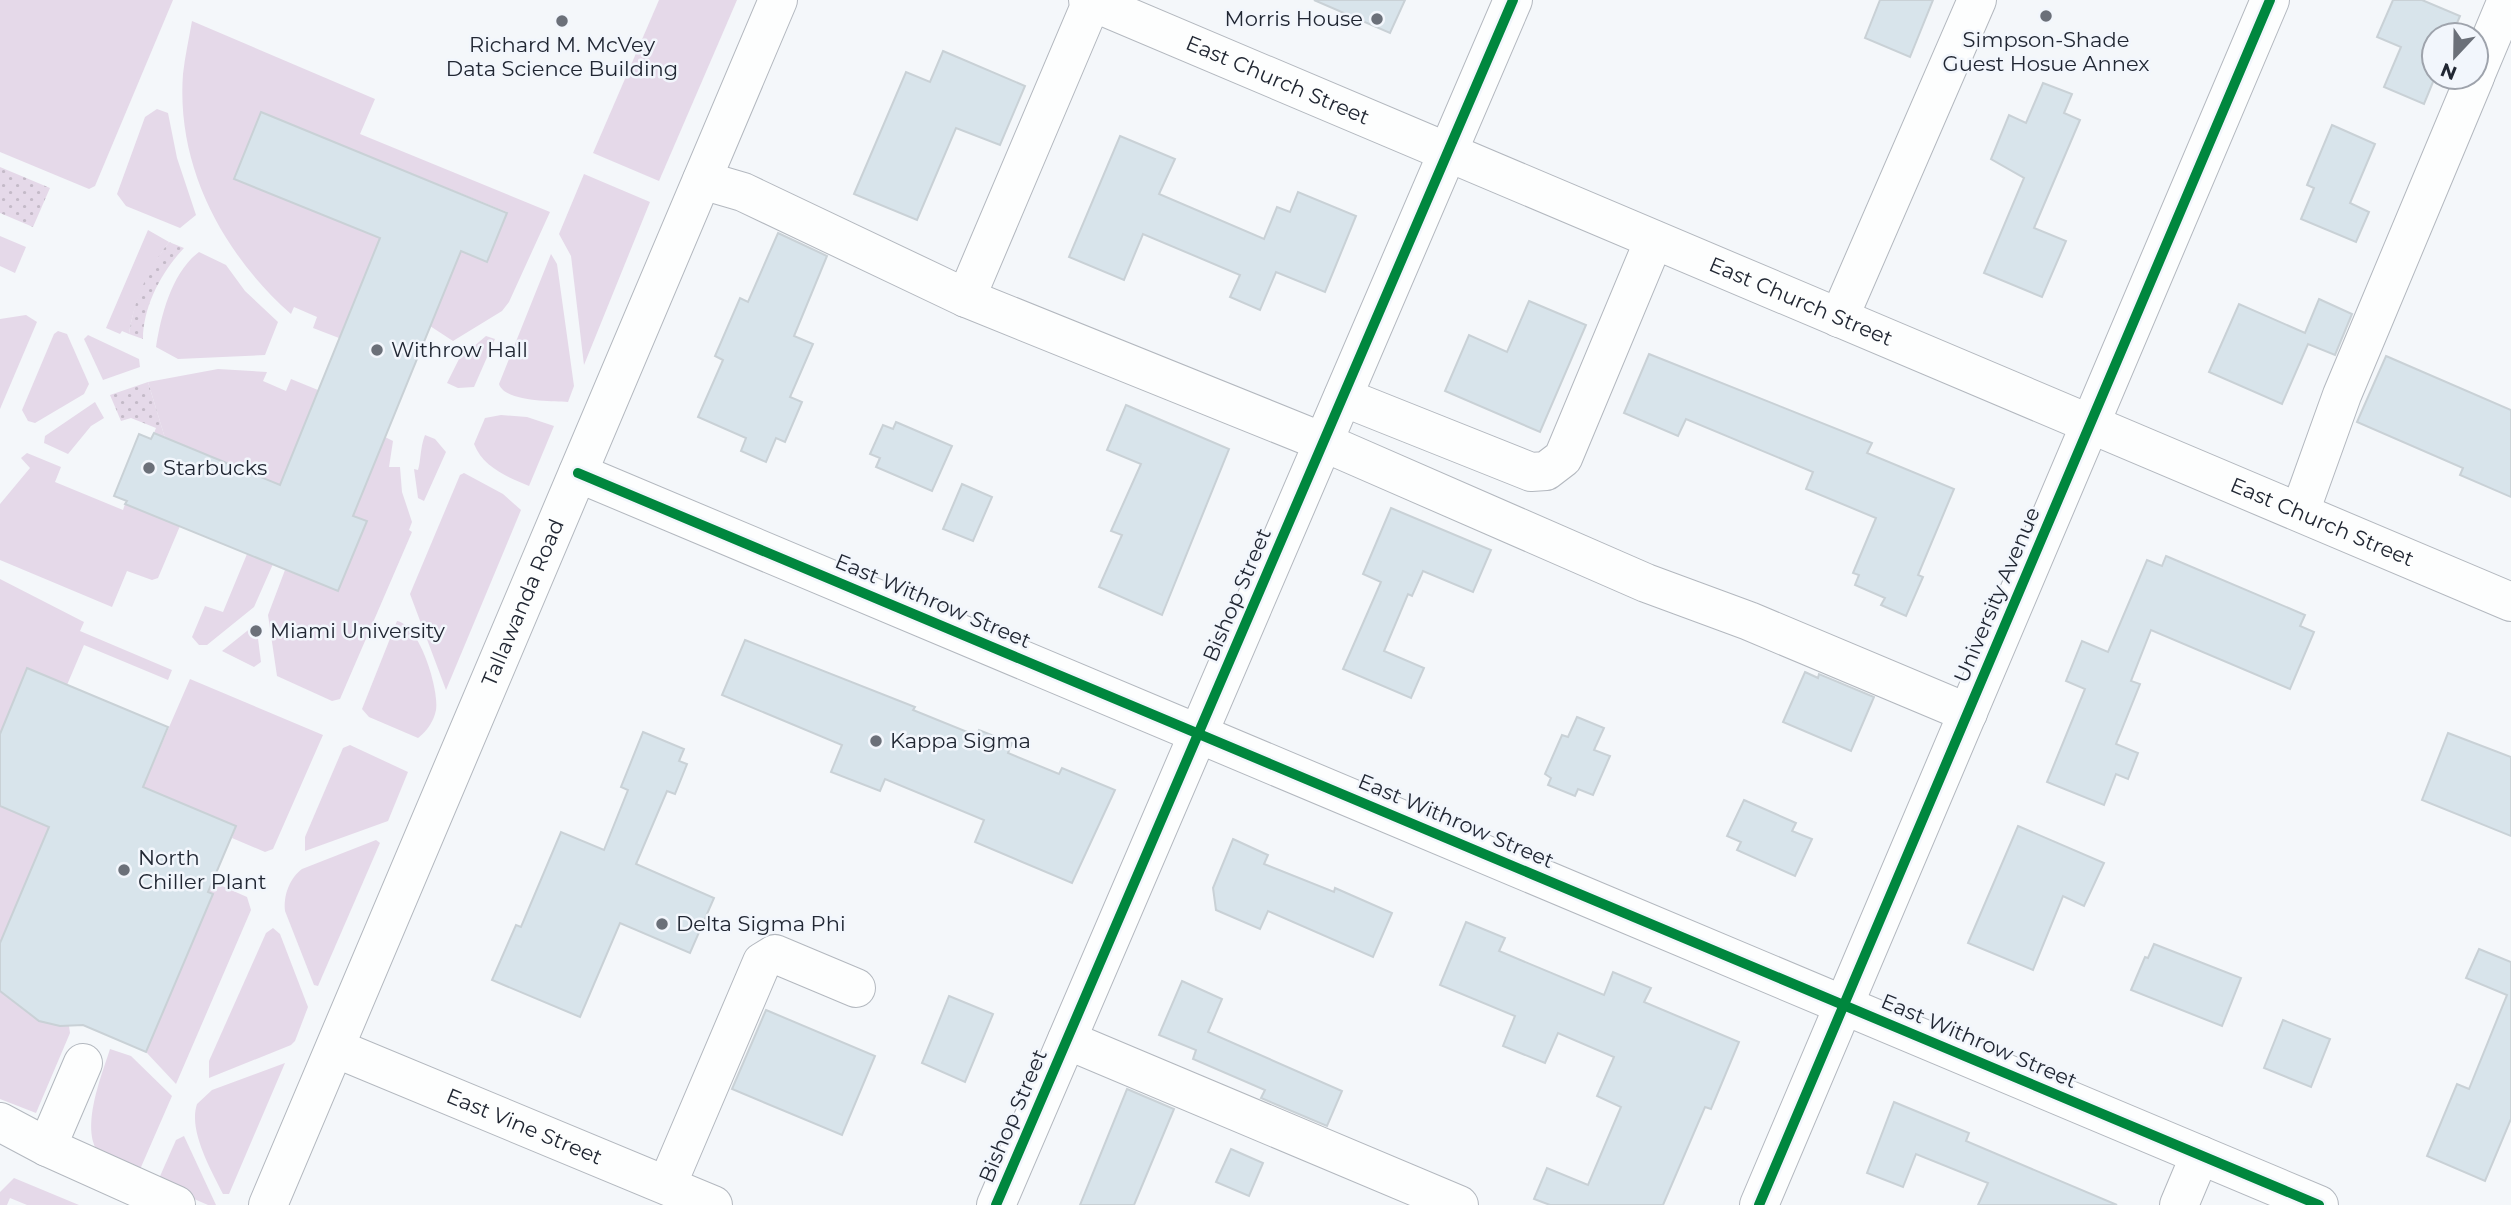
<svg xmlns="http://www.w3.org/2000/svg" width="2511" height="1205" font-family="Montserrat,sans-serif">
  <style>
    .green { fill: #e5d9e9 }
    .garden { fill: url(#garden-dots) }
    .building { fill: #d8e4eb; stroke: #c9d1d6; stroke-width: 2 }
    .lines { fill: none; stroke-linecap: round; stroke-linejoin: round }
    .minor-casing { stroke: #b3b8bf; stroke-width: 40 }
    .minor { stroke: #fdfefe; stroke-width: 38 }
    .cycleway-casing { stroke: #f2f6fc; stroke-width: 15 }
    .cycleway { stroke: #00873e; stroke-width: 10 }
    .poi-dot { fill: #6b7079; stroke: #f2f6fc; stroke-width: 2.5 }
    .labels { text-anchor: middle; stroke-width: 5; stroke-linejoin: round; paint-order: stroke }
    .poi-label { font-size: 21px; fill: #212733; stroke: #f2f6fc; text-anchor: start }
    .street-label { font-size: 21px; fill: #212733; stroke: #f2f6fc }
  </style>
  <defs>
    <pattern id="garden-dots" width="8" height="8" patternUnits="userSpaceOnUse" patternTransform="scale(1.75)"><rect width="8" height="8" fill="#e5d9e9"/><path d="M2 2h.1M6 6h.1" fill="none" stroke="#c4bac8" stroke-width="1.8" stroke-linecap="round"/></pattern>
  </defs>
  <rect width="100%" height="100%" fill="#f4f7fa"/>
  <!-- green -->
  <g class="green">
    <polygon points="0,0 173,0 95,186 89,189 0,152"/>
    <polygon points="659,0 737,0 659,181 593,153"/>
    <path d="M 192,21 L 375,99 L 360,134 L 550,212 L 509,302 L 502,311 L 453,341 L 430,326 L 461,251 L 487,261 L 507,212 L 261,113 L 234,179 L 380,238 L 339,338 L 313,328 L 317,317 L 294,307 L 291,314 C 223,254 176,167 183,74 C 185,56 189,38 192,21 Z"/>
    <polygon points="157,109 168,113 177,158 196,215 180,228 126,206 117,194 145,117"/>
    <polygon points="584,174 650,202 584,365 571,256 559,234"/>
    <path d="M 148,230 L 169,242 C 150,267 133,303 129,334 L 122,331 L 120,334 L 106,328 Z"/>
    <polygon points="0,236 26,247 15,273 0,266"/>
    <path d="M 199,252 L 226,265 L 245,291 L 278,322 L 265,355 L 178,359 L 156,347 C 161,315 172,272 199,252 Z"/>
    <path d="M 551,254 L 557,264 L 574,386 L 568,402 C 551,401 505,402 499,384 Z"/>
    <polygon points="26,315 37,322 0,409 0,319"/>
    <polygon points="58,331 67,334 89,384 84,394 35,423 28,421 22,410 54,334"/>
    <polygon points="88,335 139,359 140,367 103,380 84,339"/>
    <polygon points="486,336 495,339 474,387 458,388 447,383 459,359"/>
    <polygon points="218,369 267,372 263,381 286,391 291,379 318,390 280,485 165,438 148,382"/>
    <polygon points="95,402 104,418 91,426 68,454 44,443 45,436"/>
    <path d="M 501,415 L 527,417 L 554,426 L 529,486 C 507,477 483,467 474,444 L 485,418 Z"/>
    <path d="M 425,435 L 435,439 L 446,452 L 424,501 L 418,498 L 414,469 L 418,470 C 421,460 420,448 425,435 Z"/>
    <polygon points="385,437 393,441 389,467 400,467 402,492 412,522 409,530 412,532 340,699 332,701 277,676 268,615 285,570 337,590 366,521 353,516"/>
    <polygon points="27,453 61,467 55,482 123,510 125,504 180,526 158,578 152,580 127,571 112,607 0,560 0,504 30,468 21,458"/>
    <polygon points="464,473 503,494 521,510 446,690 410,594 460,475"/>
    <polygon points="247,554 273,564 254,607 207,645 199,645 192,637 205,606 223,612"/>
    <polygon points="0,579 84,622 80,631 172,670 168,680 84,645 67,685 27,669 0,734"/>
    <path d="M 397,621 C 420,625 439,690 436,710 C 434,721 427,731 418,738 L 369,717 L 362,709 Z"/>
    <polygon points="252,627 257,631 261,662 254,667 222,651"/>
    <polygon points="190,679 323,735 273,849 265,852 232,838 236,826 143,787"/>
    <polygon points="350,745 408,772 388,821 305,851 305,837 343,748"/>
    <polygon points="0,806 49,827 0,943"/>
    <path d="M 376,840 L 380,843 L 318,986 L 314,985 L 285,911 C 283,895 290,878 302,869 Z"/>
    <polygon points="213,882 247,897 251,910 176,1084 146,1052 213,894 209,892"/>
    <polygon points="273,928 280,934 308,1007 295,1041 291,1045 209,1078 209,1061 266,933"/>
    <polygon points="0,991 39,1021 69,1026 70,1033 36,1113 0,1099"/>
    <path d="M 110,1049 L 131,1056 L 172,1096 L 138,1174 C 128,1169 113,1165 104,1158 C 76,1137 102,1075 110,1049 Z"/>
    <path d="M 285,1063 L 229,1194 L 223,1194 C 211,1170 188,1130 197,1104 L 212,1090 Z"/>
    <polygon points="184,1136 216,1205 208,1205 157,1183 176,1140"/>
    <polygon points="14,1178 79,1205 27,1205 10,1198 7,1205 0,1205 0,1192"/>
  </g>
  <!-- garden -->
  <g class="garden">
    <polygon points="0,167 50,188 33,227 0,213"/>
    <path d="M 169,242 L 184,248 C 162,271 143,306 143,339 L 129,334 C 134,299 148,269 169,242 Z"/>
    <polygon points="148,382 165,438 154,433 156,428 131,418 121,421 110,395"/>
  </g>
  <!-- building -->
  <g class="building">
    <polygon points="1314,0 1405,0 1390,33"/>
    <polygon points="1880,0 1933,0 1910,57 1865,38"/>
    <polygon points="2393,0 2422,0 2460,16 2452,35 2434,35 2435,77 2424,104 2384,87 2401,47 2377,37"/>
    <polygon points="943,51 1025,86 1000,145 956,128 917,220 854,194 906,72 930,82"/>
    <polygon points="2043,83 2072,94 2064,113 2080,120 2034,228 2066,241 2042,297 1984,273 2024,178 1991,159 2009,115 2026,123"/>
    <polygon points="261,112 507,213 487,262 461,251 353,516 367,521 338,591 125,504 127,501 114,496 139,434 151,439 154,433 280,485 380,238 234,179"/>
    <polygon points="2332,125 2375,144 2350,203 2369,212 2356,242 2301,219 2314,188 2307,185"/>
    <polygon points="1120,136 1175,159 1159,194 1264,239 1277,207 1290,212 1298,192 1356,216 1325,292 1276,272 1260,310 1230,297 1240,275 1143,234 1124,280 1069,257"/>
    <polygon points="778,233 827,256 794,336 813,344 790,397 802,402 785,442 776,438 766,462 741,451 746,438 698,417 723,360 715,356 740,298 748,302"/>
    <polygon points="2319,299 2352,314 2335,355 2308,344 2282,404 2209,372 2239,304 2305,333"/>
    <polygon points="1529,301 1586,325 1540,432 1445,391 1469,335 1507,352"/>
    <polygon points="1649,354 1872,443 1867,453 1954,489 1918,575 1923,577 1906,616 1881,605 1885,598 1855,585 1859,575 1853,573 1876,518 1806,489 1813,472 1686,419 1678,436 1624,413"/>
    <polygon points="2386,356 2511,410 2511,497 2460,475 2463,468 2357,422"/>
    <polygon points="1126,405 1229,449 1162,615 1099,587 1122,535 1111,531 1141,464 1107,450"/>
    <polygon points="896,422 952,446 932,491 876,467 880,458 870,454 883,425 893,429"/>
    <polygon points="962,484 992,497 973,541 943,529"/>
    <polygon points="1391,508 1491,550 1473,592 1423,571 1412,596 1408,594 1384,651 1424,668 1411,698 1343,669 1381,582 1363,574"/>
    <polygon points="2166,556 2305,615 2300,626 2314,632 2290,689 2151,630 2131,681 2140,684 2116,744 2138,753 2128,779 2116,774 2104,805 2047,782 2085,689 2066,681 2082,641 2108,652 2147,560 2162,566"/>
    <polygon points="745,640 915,707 913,710 977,736 979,730 1012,743 1008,753 1059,774 1062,768 1115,790 1072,883 975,842 984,820 885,779 880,791 831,772 842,745 722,695"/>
    <polygon points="27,668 168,727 143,787 236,826 208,892 213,894 146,1052 83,1025 60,1026 39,1021 0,991 0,943 49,827 0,806 0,734"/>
    <polygon points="1805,672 1818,678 1819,674 1874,697 1851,751 1783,722"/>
    <polygon points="1577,717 1604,728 1594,750 1610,756 1593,795 1578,789 1575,796 1548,785 1551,778 1545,774 1562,735 1568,737"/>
    <polygon points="643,732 684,749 679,761 687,764 675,794 667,791 636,864 714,898 690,953 620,923 580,1017 492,980 516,925 521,927 561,832 604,850 628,790 621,787"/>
    <polygon points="2448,733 2511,757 2511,836 2422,800"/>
    <polygon points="1744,800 1796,823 1792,831 1812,839 1795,876 1737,850 1741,842 1727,836"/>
    <polygon points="2018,826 2104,863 2084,906 2063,896 2033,970 1968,943"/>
    <polygon points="1233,839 1268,855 1264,864 1334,892 1335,888 1392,913 1373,957 1268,911 1260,929 1216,910 1213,888"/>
    <polygon points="1466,922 1505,938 1499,951 1604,995 1613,972 1651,988 1644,1002 1739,1042 1711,1109 1705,1107 1663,1205 1550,1205 1534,1199 1547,1168 1588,1185 1621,1107 1597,1096 1614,1057 1558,1033 1545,1063 1503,1046 1515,1016 1440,985"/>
    <polygon points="2154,944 2241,978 2222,1026 2131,990 2145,957 2148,958"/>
    <polygon points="2479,949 2511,962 2511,1119 2485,1181 2427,1156 2457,1084 2469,1089 2507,995 2466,978"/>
    <polygon points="1182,981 1222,999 1208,1032 1342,1091 1327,1126 1261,1098 1265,1090 1193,1059 1196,1050 1159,1035"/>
    <polygon points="949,996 993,1014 965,1082 922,1063"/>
    <polygon points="766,1010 875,1056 842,1135 732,1089"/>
    <polygon points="2283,1020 2330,1039 2311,1087 2264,1068"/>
    <polygon points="1127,1089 1174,1109 1134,1205 1080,1205"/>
    <polygon points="1894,1102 1969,1133 1966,1141 2117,1205 1978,1205 1988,1183 1916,1154 1903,1187 1867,1173"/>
    <polygon points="1231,1149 1263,1163 1249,1196 1216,1182"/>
  </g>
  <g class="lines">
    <!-- minor casing -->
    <g class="minor-casing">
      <g id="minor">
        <path id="s1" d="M 1088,0 L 2511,602"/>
        <polyline points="2476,74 2507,0"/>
        <polyline points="702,180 743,192 966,298 1323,442 1646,583 1749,621 1968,713"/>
        <polyline points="966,298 1092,1"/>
        <polyline points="1839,318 1977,0"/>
        <polyline points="1343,397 1531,472 1546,471 1563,458 1654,240"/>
        <polyline points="578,473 2319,1205"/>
        <polyline points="2300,512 2342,395 2475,77"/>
        <polyline points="1067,1040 1459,1205"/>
        <path id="s2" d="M 335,1048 L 713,1205"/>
        <polyline points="0,1122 47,1147 176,1205"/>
        <polyline points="47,1147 83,1063"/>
        <polyline points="667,1185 762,962 775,954 856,988"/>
        <path id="s3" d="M 268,1205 L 778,0"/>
        <polyline points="996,1205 1513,0"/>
        <polyline points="1759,1205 2270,0"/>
        <polyline points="2179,1205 2200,1155"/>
      </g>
    </g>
    <!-- minor -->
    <use href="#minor" class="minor"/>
    <!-- cycleway casing -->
    <g class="cycleway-casing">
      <g id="cycleway">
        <polyline points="578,473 2319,1205"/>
        <polyline points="996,1205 1513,0"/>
        <polyline points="1759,1205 2270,0"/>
      </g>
    </g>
    <!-- cycleway -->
    <use href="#cycleway" class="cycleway"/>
  </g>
  <!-- markers -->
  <g class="poi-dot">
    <circle cx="2046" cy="16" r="7"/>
    <circle cx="1377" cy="19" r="7"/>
    <circle cx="562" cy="21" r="7"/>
    <circle cx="377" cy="350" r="7"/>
    <circle cx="149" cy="468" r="7"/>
    <circle cx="256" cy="631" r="7"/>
    <circle cx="876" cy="741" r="7"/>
    <circle cx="124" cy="870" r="7"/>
    <circle cx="662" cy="924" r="7"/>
  </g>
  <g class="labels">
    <!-- poi labels -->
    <g class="poi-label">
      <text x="1363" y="26" text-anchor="end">Morris House</text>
      <text x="2046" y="47" text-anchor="middle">Simpson-Shade<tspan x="2046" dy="24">Guest Hosue Annex</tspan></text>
      <text x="562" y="52" text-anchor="middle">Richard M. McVey<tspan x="562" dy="24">Data Science Building</tspan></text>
      <text x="391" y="357">Withrow Hall</text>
      <text x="163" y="475">Starbucks</text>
      <text x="270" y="638">Miami University</text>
      <text x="890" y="748">Kappa Sigma</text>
      <text x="138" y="865">North<tspan x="138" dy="24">Chiller Plant</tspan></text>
      <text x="676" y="931">Delta Sigma Phi</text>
    </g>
    <!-- street labels -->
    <g class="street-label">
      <text dy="7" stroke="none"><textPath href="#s1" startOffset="206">East Church Street</textPath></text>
      <text dy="7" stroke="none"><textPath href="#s1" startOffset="774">East Church Street</textPath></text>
      <text dy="7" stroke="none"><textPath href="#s1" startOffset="1340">East Church Street</textPath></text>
      <text transform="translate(1237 595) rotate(-67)" y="7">Bishop Street</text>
      <text transform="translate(1997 595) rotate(-67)" y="7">University Avenue</text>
      <text transform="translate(933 601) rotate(23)" y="7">East Withrow Street</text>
      <text dy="7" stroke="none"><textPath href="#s3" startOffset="654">Tallawanda Road</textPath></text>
      <text transform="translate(1456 821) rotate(23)" y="7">East Withrow Street</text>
      <text transform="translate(1979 1041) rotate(23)" y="7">East Withrow Street</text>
      <text transform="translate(1013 1116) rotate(-67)" y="7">Bishop Street</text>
      <text dy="7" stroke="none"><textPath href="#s2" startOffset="205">East Vine Street</textPath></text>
    </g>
  </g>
  <!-- north arrow -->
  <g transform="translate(2455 56) rotate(202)"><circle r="33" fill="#f2f6fc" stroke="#9ea3ac" stroke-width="2"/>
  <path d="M0-5L12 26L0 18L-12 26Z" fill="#6b7079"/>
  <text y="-10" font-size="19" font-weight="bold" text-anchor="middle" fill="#212733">N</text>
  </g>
</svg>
